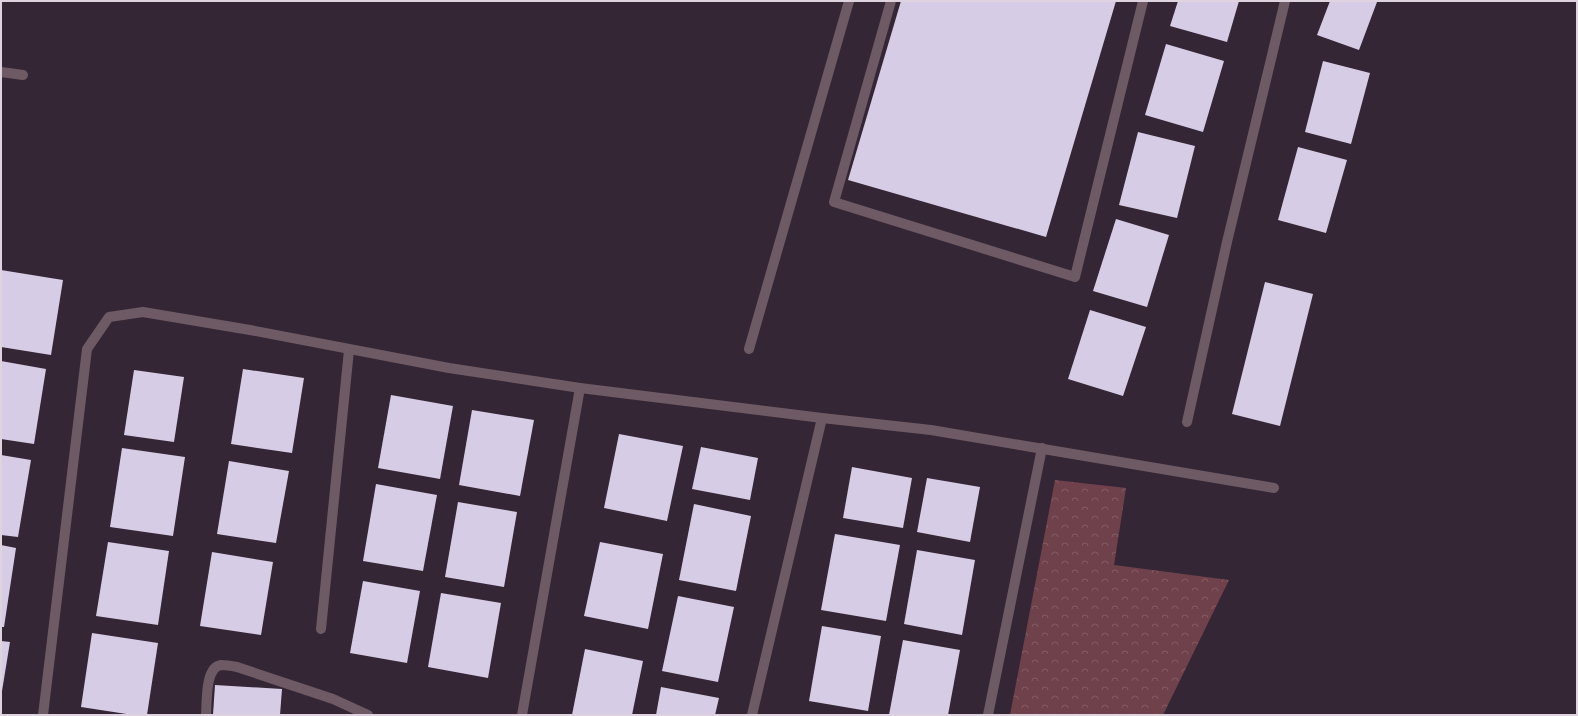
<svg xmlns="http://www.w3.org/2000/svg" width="1578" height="716" font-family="'Nunito Sans',sans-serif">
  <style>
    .forest { fill: url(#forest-crowns) }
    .building { fill: #d7cce5 }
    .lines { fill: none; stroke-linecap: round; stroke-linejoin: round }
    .service { stroke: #6e5a64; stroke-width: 10 }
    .minor { stroke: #6e5a64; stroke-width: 10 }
  </style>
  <defs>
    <pattern id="forest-crowns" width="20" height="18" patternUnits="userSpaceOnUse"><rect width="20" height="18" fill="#6f414a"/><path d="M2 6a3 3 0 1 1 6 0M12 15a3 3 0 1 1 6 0" fill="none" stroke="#835c64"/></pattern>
  </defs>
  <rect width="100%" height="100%" fill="#352636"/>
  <!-- forest -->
  <polygon class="forest" points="1055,480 1126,488 1114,565 1229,580 1163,715 1010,715"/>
  <!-- building -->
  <g class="building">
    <polygon points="901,1 1116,1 1046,237 848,180"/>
    <polygon points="1178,1 1239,1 1227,42 1170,26"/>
    <polygon points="1330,1 1377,2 1359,50 1317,35"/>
    <polygon points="1166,44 1224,61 1203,132 1145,115"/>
    <polygon points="1323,61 1370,73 1351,144 1305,132"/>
    <polygon points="1138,132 1195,146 1177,218 1119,205"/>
    <polygon points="1298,147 1347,160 1326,233 1278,220"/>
    <polygon points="1116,219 1169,235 1147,307 1093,291"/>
    <polygon points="1,270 63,280 51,355 1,347"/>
    <polygon points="1265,282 1313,294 1280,426 1232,414"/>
    <polygon points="1090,310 1146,327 1123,396 1068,379"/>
    <polygon points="1,361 46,369 34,444 1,439"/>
    <polygon points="243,369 304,378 292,453 231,444"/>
    <polygon points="134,370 184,377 174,442 124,435"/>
    <polygon points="391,395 453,406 440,479 378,468"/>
    <polygon points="472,410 534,420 520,496 459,485"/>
    <polygon points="619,434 683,446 667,521 604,508"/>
    <polygon points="701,447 758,458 750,500 692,489"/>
    <polygon points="122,448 185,457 173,536 110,527"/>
    <polygon points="1,455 31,460 18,537 1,535"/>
    <polygon points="229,461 289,471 276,543 217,534"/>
    <polygon points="852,467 912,478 903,528 843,518"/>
    <polygon points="927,478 980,487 970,542 917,532"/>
    <polygon points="376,484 437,495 423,571 363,561"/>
    <polygon points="458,502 517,512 504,587 445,577"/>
    <polygon points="694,504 751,516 736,591 679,580"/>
    <polygon points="835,534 900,545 886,621 821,610"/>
    <polygon points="108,542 169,551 158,625 96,616"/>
    <polygon points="600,542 663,554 648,629 584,616"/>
    <polygon points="1,545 16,548 4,627 1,627"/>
    <polygon points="917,550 975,560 962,635 904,624"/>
    <polygon points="212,552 273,562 261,635 200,626"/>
    <polygon points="363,581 420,591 407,663 350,653"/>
    <polygon points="441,593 501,603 488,678 428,667"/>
    <polygon points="678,596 734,607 718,682 662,671"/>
    <polygon points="822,626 881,636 868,711 809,701"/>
    <polygon points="92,633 158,643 147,715 133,715 81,707"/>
    <polygon points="903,640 960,650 948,715 889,715"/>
    <polygon points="1,641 10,642 2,691 1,691"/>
    <polygon points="585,649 643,661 632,715 572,715"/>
    <polygon points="215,685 282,689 280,715 213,715"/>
    <polygon points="661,687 719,698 715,715 656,715"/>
  </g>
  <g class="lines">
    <!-- service -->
    <g class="service">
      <polyline points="891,1 834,202 1075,277 1143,1"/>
      <polyline points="1,72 23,75"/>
      <polyline points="749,349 849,1"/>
    </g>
    <!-- minor -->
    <g class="minor">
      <polyline points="1187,422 1227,242 1285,1"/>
      <polyline points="321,629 349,350"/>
      <polyline points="43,715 87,349 109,317 143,312 250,330 449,368 580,388 822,418 931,430 1274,488"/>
      <path d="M 206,715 C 207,702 205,667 221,665 C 226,665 232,666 237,667 L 333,699 L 368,715"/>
      <polyline points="522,715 580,388"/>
      <polyline points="752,715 822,418"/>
      <polyline points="988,715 1042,448"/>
    </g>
  </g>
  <!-- border -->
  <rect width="1578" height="716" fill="none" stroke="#ded3de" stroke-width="4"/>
</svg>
